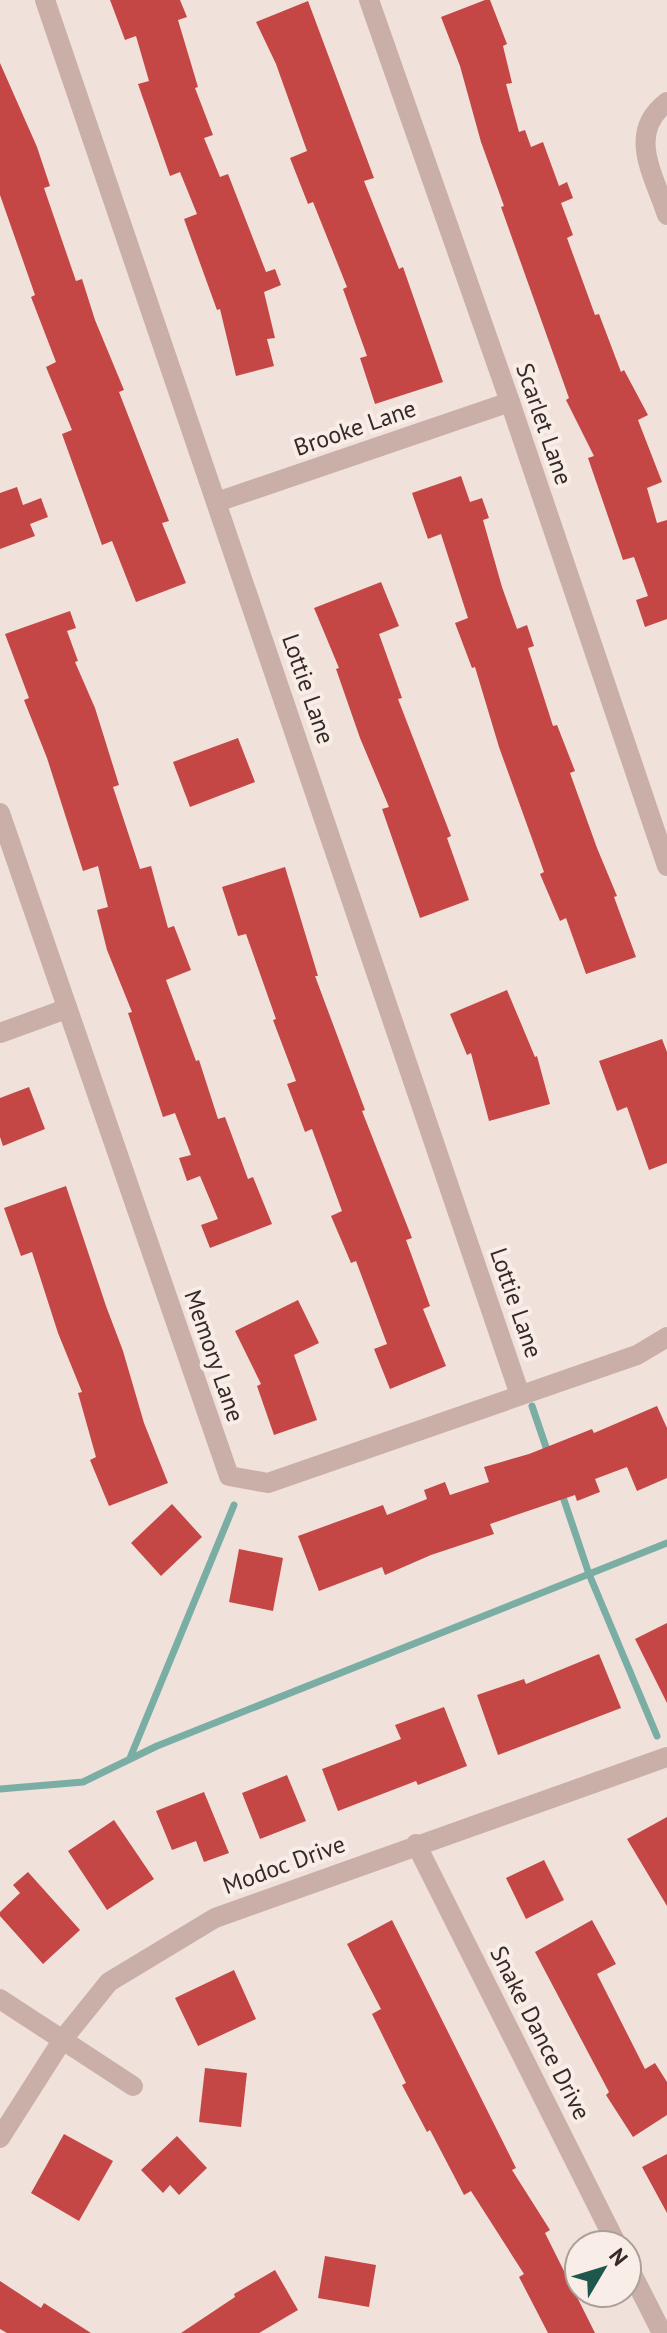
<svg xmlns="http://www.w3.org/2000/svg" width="667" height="2333" font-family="'PT Sans',sans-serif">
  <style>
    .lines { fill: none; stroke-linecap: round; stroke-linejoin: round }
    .stream { stroke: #7aaea4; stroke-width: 7 }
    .building { fill: #c44746 }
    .minor { stroke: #c9afa7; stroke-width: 20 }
    .labels { text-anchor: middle; stroke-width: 8; stroke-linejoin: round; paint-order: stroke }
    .street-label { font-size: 24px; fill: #362927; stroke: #f9ede7 }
  </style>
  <rect width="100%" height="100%" fill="#f1e1db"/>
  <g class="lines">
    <!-- stream -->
    <g class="stream">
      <polyline points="532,1406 548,1453"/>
      <polyline points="561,1491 589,1574 657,1736"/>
      <polyline points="130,1758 234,1505"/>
      <polyline points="0,1789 83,1782 157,1746 667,1543"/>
    </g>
  </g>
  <!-- building -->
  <g class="building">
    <polygon points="110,0 180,0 187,17 178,20 198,87 195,88 213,135 204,138 220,177 228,174 266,272 275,269 281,285 264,292 275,338 267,339 274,366 236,376 220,309 217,310 184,219 197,214 180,172 170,176 138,84 149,81 136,36 125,40"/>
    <polygon points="485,0 490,0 507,44 503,46 512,83 506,84 519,132 525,130 531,147 543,142 559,186 567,182 573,198 561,203 573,235 567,238 595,315 599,314 621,372 624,370 648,415 638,420 662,482 647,488 657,523 667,520 667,619 645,627 636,600 648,596 634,557 623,560 588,458 594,456 566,400 569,398 501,207 504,206 481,142 460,66 441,17"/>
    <polygon points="308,1 374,178 364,181 399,269 403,267 443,382 375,404 360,358 367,356 343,289 347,287 313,202 308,204 290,158 307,151 276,64 256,22"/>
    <polygon points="0,63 37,147 50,186 44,188 76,281 82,279 95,320 124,390 119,392 169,521 162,523 186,583 136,602 112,541 102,545 62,434 72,430 46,367 56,362 31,297 35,295 0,195"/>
    <polygon points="461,476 470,502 482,498 489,518 483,520 502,587 517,629 527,625 534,646 528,648 553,726 557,725 575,771 570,773 597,848 617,896 614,897 636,957 586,974 566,918 560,921 540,874 544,872 499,747 475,667 472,668 455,623 468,618 441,534 428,539 412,493"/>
    <polygon points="17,487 23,505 41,498 48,517 30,524 35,536 0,549 0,493"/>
    <polygon points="381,582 399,626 379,634 402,698 398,699 451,836 447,838 469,900 420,918 382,809 389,807 360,738 336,669 339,668 314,608"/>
    <polygon points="70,611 76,628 67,631 78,661 75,662 95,708 119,785 113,787 140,869 151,866 168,928 174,926 191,970 166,980 196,1061 199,1060 218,1119 225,1117 248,1179 253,1177 272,1224 210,1248 201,1225 218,1219 200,1176 187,1181 179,1158 191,1155 175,1113 163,1117 128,1013 132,1012 107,950 97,910 108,907 98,866 83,871 47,758 24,700 29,698 5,634"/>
    <polygon points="238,738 255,782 190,807 173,762"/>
    <polygon points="285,867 318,976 315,976 365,1110 362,1111 412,1238 406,1240 430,1306 423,1309 446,1366 390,1389 374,1349 387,1344 356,1261 351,1263 331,1216 342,1211 312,1129 305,1132 287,1084 296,1081 273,1020 276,1019 246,934 238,936 222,887"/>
    <polygon points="507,990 535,1057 537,1056 550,1104 489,1121 471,1053 467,1055 450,1014"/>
    <polygon points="662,1039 667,1052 667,1163 649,1170 627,1107 617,1111 599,1061"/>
    <polygon points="29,1087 45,1129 3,1146 0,1137 0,1098"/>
    <polygon points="66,1186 106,1306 123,1351 144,1423 168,1483 109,1506 90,1460 96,1457 78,1393 82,1392 58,1333 32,1252 21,1256 4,1208"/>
    <polygon points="298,1300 319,1343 294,1355 317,1420 274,1435 257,1386 261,1384 235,1331"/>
    <polygon points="657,1406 667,1428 667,1478 637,1491 627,1467 595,1479 600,1492 577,1501 575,1495 490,1524 494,1534 431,1555 385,1575 382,1567 319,1591 298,1536 383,1505 387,1515 427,1499 424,1490 445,1482 450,1495 489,1482 484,1467 529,1454 592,1429 594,1433"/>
    <polygon points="172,1504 202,1537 161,1576 131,1543"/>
    <polygon points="239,1549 283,1558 273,1611 229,1602"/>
    <polygon points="667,1623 667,1703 635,1639"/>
    <polygon points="599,1654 621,1708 498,1755 477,1695 524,1679 526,1684"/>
    <polygon points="444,1707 467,1766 418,1785 416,1781 338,1811 322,1769 401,1739 395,1725"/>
    <polygon points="287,1775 306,1821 260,1839 242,1793"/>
    <polygon points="204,1792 229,1853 204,1862 196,1841 172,1850 156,1811"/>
    <polygon points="667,1817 667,1906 627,1839"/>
    <polygon points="114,1820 154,1879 107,1910 68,1851"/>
    <polygon points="544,1860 564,1900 526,1919 506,1878"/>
    <polygon points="28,1872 80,1930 43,1964 0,1916 0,1912 20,1893 13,1885"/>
    <polygon points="392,1920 516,2168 512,2170 550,2230 545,2233 595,2333 548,2333 519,2277 524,2274 471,2191 464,2195 430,2130 427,2132 402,2085 406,2083 372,2014 381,2009 347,1944"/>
    <polygon points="592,1920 616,1964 597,1974 645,2069 655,2063 667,2082 667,2115 633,2137 606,2095 609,2092 535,1952"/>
    <polygon points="234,1970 256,2019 198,2046 175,1998"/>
    <polygon points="205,2068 247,2073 241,2127 199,2122"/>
    <polygon points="64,2134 113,2161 79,2221 31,2193"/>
    <polygon points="177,2136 207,2168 179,2195 170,2185 163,2193 141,2170"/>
    <polygon points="667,2154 667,2213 642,2167"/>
    <polygon points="325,2256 376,2265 369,2307 318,2298"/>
    <polygon points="275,2270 298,2310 259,2333 181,2333 235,2297 234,2294"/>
    <polygon points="0,2281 41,2308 44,2303 91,2333 7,2333 0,2329"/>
  </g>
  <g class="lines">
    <!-- minor -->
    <g class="minor">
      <polyline points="45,0 520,1395"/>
      <polyline points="369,0 510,402 667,866"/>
      <path d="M 667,102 C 626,133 654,175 667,215"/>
      <polyline points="217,502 510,402"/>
      <polyline points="0,813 229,1476 268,1483 637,1355 667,1337"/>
      <polyline points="0,1033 66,1009"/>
      <polyline points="416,1844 617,2245"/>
      <polyline points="0,1999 133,2086"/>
      <polyline points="0,2138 63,2039 109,1982 215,1918 667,1757"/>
      <polyline points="627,2264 662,2333"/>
    </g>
  </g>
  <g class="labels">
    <!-- street labels -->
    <g class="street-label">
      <text transform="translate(544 424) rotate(71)" y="8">Scarlet Lane</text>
      <text transform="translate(355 428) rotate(-19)" y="8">Brooke Lane</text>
      <text transform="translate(308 689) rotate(71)" y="8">Lottie Lane</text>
      <text transform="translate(516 1303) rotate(71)" y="8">Lottie Lane</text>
      <text transform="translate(214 1356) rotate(71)" y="8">Memory Lane</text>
      <text transform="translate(284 1865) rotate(-20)" y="8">Modoc Drive</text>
      <text transform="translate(540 2033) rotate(63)" y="8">Snake Dance Drive</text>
    </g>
  </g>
  <!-- north arrow -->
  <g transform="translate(603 2269) rotate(52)"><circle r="38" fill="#f9ede7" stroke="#ab9f9a" stroke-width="2"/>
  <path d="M0-6L14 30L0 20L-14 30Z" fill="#1e574d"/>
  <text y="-12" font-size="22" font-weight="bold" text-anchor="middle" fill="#362927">N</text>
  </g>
</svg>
